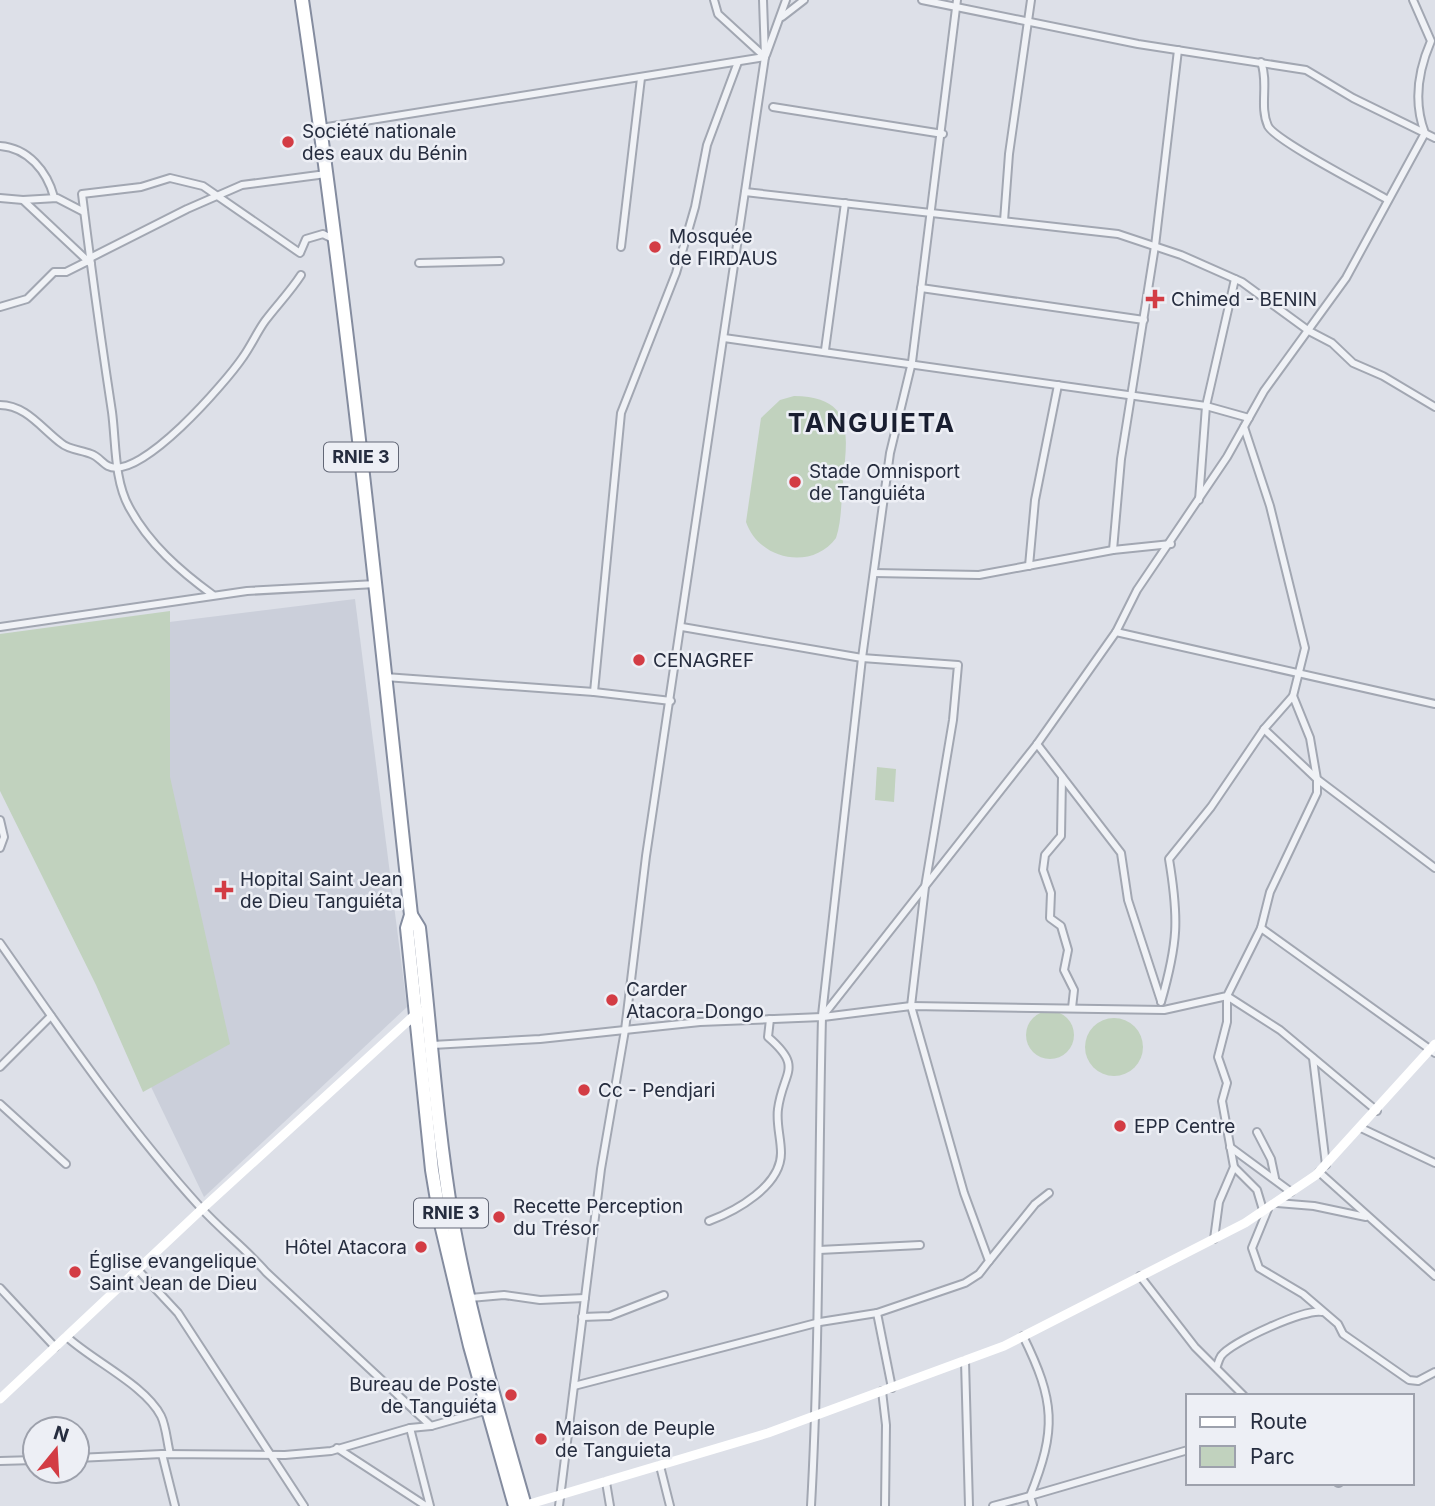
<svg xmlns="http://www.w3.org/2000/svg" width="1435" height="1506" font-family="Inter,sans-serif">
  <style>
    .built { fill: #cbcfda }
    .green { fill: #c1d2be }
    .lines { fill: none; stroke-linecap: round; stroke-linejoin: round }
    .street-casing { stroke: #a2a7b2; stroke-width: 10 }
    .highway-casing { stroke: #848c9f; stroke-width: 16 }
    .street { stroke: #f0f2f6; stroke-width: 6 }
    .secondary { stroke: #fff; stroke-width: 9 }
    .highway { stroke: #fff; stroke-width: 12 }
    .poi-dot { fill: #d33c44; stroke: #edeff5; stroke-width: 2.5 }
    .labels { text-anchor: middle; stroke-width: 5; stroke-linejoin: round; paint-order: stroke }
    .shield { fill: #edeff5; stroke: #626776; stroke-width: 2 }
    .shield-label { font-size: 18px; font-weight: bold; fill: #262d3f }
    .poi-label { font-size: 19px; fill: #262d3f; stroke: #edeff5; text-anchor: start }
    .district-label { font-size: 26px; font-weight: bold; letter-spacing: 2px; fill: #191e30; stroke: #edeff5 }
  </style>
  <rect width="100%" height="100%" fill="#dde0e8"/>
  <!-- built -->
  <polygon class="built" points="355,599 407,1007 204,1197 0,773 0,643"/>
  <!-- green -->
  <g class="green">
    <path d="M 794,396 C 856,397 847,436 843,482 C 841,500 842,520 836,538 C 812,571 759,560 746,522 L 761,418 L 780,400 Z"/>
    <polygon points="170,611 170,777 230,1044 143,1092 96,985 0,791 0,634"/>
    <polygon points="877,767 896,769 894,802 875,800"/>
    <circle cx="1050" cy="1035" r="24"/>
    <circle cx="1114" cy="1047" r="29"/>
  </g>
  <g class="lines">
    <!-- street casing -->
    <g class="street-casing">
      <g id="street">
        <polyline points="714,0 718,14 765,57"/>
        <polyline points="922,0 1138,44 1306,70 1353,98 1435,138"/>
        <polyline points="782,17 804,0"/>
        <polyline points="766,55 786,0"/>
        <path d="M 1261,62 C 1269,83 1259,106 1268,126 C 1276,141 1366,187 1388,200"/>
        <polyline points="773,107 943,134"/>
        <polyline points="321,128 765,57"/>
        <path d="M 0,146 C 28,148 47,171 54,197"/>
        <polyline points="745,192 1118,234 1181,255 1242,282 1309,331 1332,343 1353,363 1383,376 1435,407"/>
        <polyline points="0,198 23,200 91,264"/>
        <polyline points="23,200 57,198 84,212"/>
        <polyline points="1004,221 1009,154 1031,0"/>
        <polyline points="621,247 641,78"/>
        <polyline points="90,258 187,209 242,185 326,174"/>
        <polyline points="419,263 500,261"/>
        <polyline points="921,288 1144,320"/>
        <polyline points="0,307 27,299 54,272 66,272 86,262"/>
        <polyline points="724,338 1206,406 1249,418"/>
        <polyline points="825,350 845,203"/>
        <path d="M 0,405 C 26,405 42,429 61,443 C 69,450 82,450 91,454 C 98,456 102,463 108,466 C 140,482 226,382 243,357 C 251,346 257,332 265,321 C 277,305 290,292 301,275"/>
        <polyline points="1199,500 1206,406 1235,279"/>
        <polyline points="1113,550 1121,459 1155,246 1178,50"/>
        <polyline points="1029,566 1035,500 1058,385"/>
        <polyline points="874,573 979,575 1113,550 1171,544"/>
        <path d="M 213,595 C 180,571 149,544 129,507 C 114,480 116,442 112,412 C 101,340 91,267 82,194 L 141,187 L 170,178 L 203,186 L 300,253 L 306,239 L 323,234 L 333,239"/>
        <polyline points="0,627 247,591 376,584"/>
        <polyline points="1116,632 1435,704"/>
        <polyline points="385,677 594,692 671,701"/>
        <polyline points="594,692 621,413 676,273 695,207 707,145 738,62"/>
        <polyline points="1293,696 1310,738 1317,779 1435,868"/>
        <polyline points="1037,744 1121,853 1128,900 1161,1001"/>
        <polyline points="1062,777 1061,836 1045,855 1043,870 1051,893 1050,918 1061,926 1068,950 1064,970 1074,990 1072,1008"/>
        <polyline points="0,820 4,837 0,848"/>
        <polyline points="1261,928 1435,1053"/>
        <path d="M 0,943 C 63,1033 127,1127 201,1208 C 222,1231 246,1249 266,1272 L 431,1426 L 488,1410"/>
        <polyline points="1227,996 1280,1030 1377,1111"/>
        <path d="M 1161,1002 C 1178,943 1179,919 1169,859 L 1211,807 L 1264,729 L 1293,696 L 1305,648 L 1270,506 L 1244,427"/>
        <polyline points="822,1015 862,658 890,453 912,362 957,0"/>
        <path d="M 822,1017 L 1037,744 L 1116,632 L 1137,590 L 1227,457 L 1264,391 L 1346,278 L 1425,133 C 1413,102 1418,71 1431,41 L 1413,0"/>
        <polyline points="823,1017 911,1006 1164,1010 1227,996 1261,928 1270,892 1317,793 1317,779 1264,729"/>
        <path d="M 432,1045 L 540,1039 L 700,1022 L 822,1017 C 818,1180 820,1343 811,1506"/>
        <polyline points="1313,1058 1326,1165"/>
        <polyline points="0,1067 51,1016"/>
        <polyline points="0,1104 66,1164"/>
        <polyline points="1361,1128 1435,1163"/>
        <polyline points="1257,1132 1271,1159 1275,1178"/>
        <polyline points="1230,1147 1291,1192"/>
        <polyline points="1234,1167 1257,1190 1263,1210"/>
        <polyline points="1319,1172 1435,1276"/>
        <polyline points="1277,1203 1314,1206 1366,1217"/>
        <polyline points="1268,1209 1252,1248 1259,1268 1303,1294 1338,1324 1343,1334 1409,1380 1418,1381 1435,1372"/>
        <path d="M 709,1221 C 736,1211 781,1186 781,1153 C 781,1138 776,1124 778,1109 C 783,1071 804,1068 768,1037 L 770,1019"/>
        <polyline points="1214,1239 1219,1202 1234,1167 1222,1101 1227,1083 1218,1057 1227,1022 1227,996"/>
        <polyline points="819,1250 920,1245"/>
        <polyline points="989,1261 1035,1204 1049,1193"/>
        <polyline points="139,1271 178,1313 304,1506"/>
        <polyline points="1140,1276 1195,1347 1244,1396"/>
        <polyline points="0,1288 55,1347"/>
        <polyline points="470,1298 504,1295 540,1300 585,1298"/>
        <polyline points="877,1313 892,1388"/>
        <polyline points="582,1317 610,1316 664,1295"/>
        <path d="M 1023,1336 C 1055,1401 1057,1429 1030,1496 L 1188,1450"/>
        <path d="M 67,1337 C 93,1361 145,1385 161,1416 C 166,1426 167,1442 170,1454"/>
        <polyline points="965,1361 969,1506"/>
        <path d="M 1217,1366 C 1218,1363 1219,1359 1221,1356 C 1231,1342 1306,1308 1322,1312"/>
        <polyline points="574,1386 820,1322 877,1313 965,1283 979,1274 989,1261 964,1193 911,1006 925,887 953,720 958,665 862,658 682,627"/>
        <polyline points="882,1391 886,1425 885,1506"/>
        <polyline points="410,1428 430,1506"/>
        <polyline points="337,1448 426,1506"/>
        <polyline points="162,1454 175,1506"/>
        <polyline points="77,1458 162,1454 285,1455 331,1451 410,1428 431,1426"/>
        <polyline points="0,1461 35,1460"/>
        <polyline points="660,1466 670,1506"/>
        <polyline points="606,1482 610,1506"/>
        <polyline points="1338,1483 1339,1483"/>
        <polyline points="559,1506 601,1169 625,1030 646,856 765,57 763,0"/>
        <polyline points="993,1506 1030,1496 1033,1506"/>
      </g>
    </g>
    <!-- highway casing -->
    <g class="highway-casing">
      <g id="highway">
        <path d="M 302,0 C 347,304 378,610 411,915 L 407,928 L 432,1170 L 441,1224 L 470,1346 L 515,1506"/>
        <path d="M 411,915 L 419,928 C 430,1024 436,1122 452,1218 C 469,1315 498,1411 525,1506"/>
      </g>
    </g>
    <!-- street -->
    <use href="#street" class="street"/>
    <!-- secondary -->
    <g class="secondary">
      <polyline points="0,1399 202,1209 419,1011"/>
      <polyline points="523,1506 768,1433 1004,1346 1245,1223 1316,1175 1435,1044"/>
    </g>
    <!-- highway -->
    <use href="#highway" class="highway"/>
  </g>
  <!-- markers -->
  <g class="poi-dot">
    <circle cx="288" cy="142" r="7"/>
    <circle cx="655" cy="247" r="7"/>
    <path d="M1151.5 288.5h7v7h7v7h-7v7h-7v-7h-7v-7h7z"/>
    <circle cx="795" cy="482" r="7"/>
    <circle cx="639" cy="660" r="7"/>
    <path d="M220.5 879.5h7v7h7v7h-7v7h-7v-7h-7v-7h7z"/>
    <circle cx="612" cy="1000" r="7"/>
    <circle cx="584" cy="1090" r="7"/>
    <circle cx="1120" cy="1126" r="7"/>
    <circle cx="499" cy="1217" r="7"/>
    <circle cx="421" cy="1247" r="7"/>
    <circle cx="75" cy="1272" r="7"/>
    <circle cx="511" cy="1395" r="7"/>
    <circle cx="541" cy="1439" r="7"/>
  </g>
  <g class="labels">
    <!-- shield labels -->
    <g class="shield">
      <rect x="324" y="442.5" width="74" height="29" rx="5"/>
      <rect x="414" y="1198.5" width="74" height="29" rx="5"/>
    </g>
    <g class="shield-label">
      <text x="361" y="463">RNIE 3</text>
      <text x="451" y="1219">RNIE 3</text>
    </g>
    <!-- poi labels -->
    <g class="poi-label">
      <text x="302" y="138">Société nationale<tspan x="302" dy="22">des eaux du Bénin</tspan></text>
      <text x="669" y="243">Mosquée<tspan x="669" dy="22">de FIRDAUS</tspan></text>
      <text x="1171" y="306">Chimed - BENIN</text>
      <text x="809" y="478">Stade Omnisport<tspan x="809" dy="22">de Tanguiéta</tspan></text>
      <text x="653" y="667">CENAGREF</text>
      <text x="240" y="886">Hopital Saint Jean<tspan x="240" dy="22">de Dieu Tanguiéta</tspan></text>
      <text x="626" y="996">Carder<tspan x="626" dy="22">Atacora-Dongo</tspan></text>
      <text x="598" y="1097">Cc - Pendjari</text>
      <text x="1134" y="1133">EPP Centre</text>
      <text x="513" y="1213">Recette Perception<tspan x="513" dy="22">du Trésor</tspan></text>
      <text x="407" y="1254" text-anchor="end">Hôtel Atacora</text>
      <text x="89" y="1268">Église evangelique<tspan x="89" dy="22">Saint Jean de Dieu</tspan></text>
      <text x="497" y="1391" text-anchor="end">Bureau de Poste<tspan x="497" dy="22">de Tanguiéta</tspan></text>
      <text x="555" y="1435">Maison de Peuple<tspan x="555" dy="22">de Tanguieta</tspan></text>
    </g>
    <!-- district labels -->
    <g class="district-label">
      <text x="872" y="432">TANGUIETA</text>
    </g>
  </g>
  <!-- legend -->
  <rect x="1186" y="1394" width="228" height="91" fill="#edeff5" stroke="#9da1ac" stroke-width="2"/>
  <rect x="1200" y="1417" width="35" height="10" fill="#ffffff" stroke="#9da1ac" stroke-width="2"/>
  <text x="1250" y="1429" font-size="21" fill="#262d3f">Route</text>
  <rect x="1200" y="1446" width="35" height="21" fill="#c1d2be" stroke="#9da1ac" stroke-width="2"/>
  <text x="1250" y="1464" font-size="21" fill="#262d3f">Parc</text>
  <!-- north arrow -->
  <g transform="translate(56 1450) rotate(18)"><circle r="33" fill="#edeff5" stroke="#9da1ac" stroke-width="2"/>
  <path d="M0-5L12 26L0 18L-12 26Z" fill="#d33c44"/>
  <text y="-10" font-size="19" font-weight="bold" text-anchor="middle" fill="#262d3f">N</text>
  </g>
</svg>
